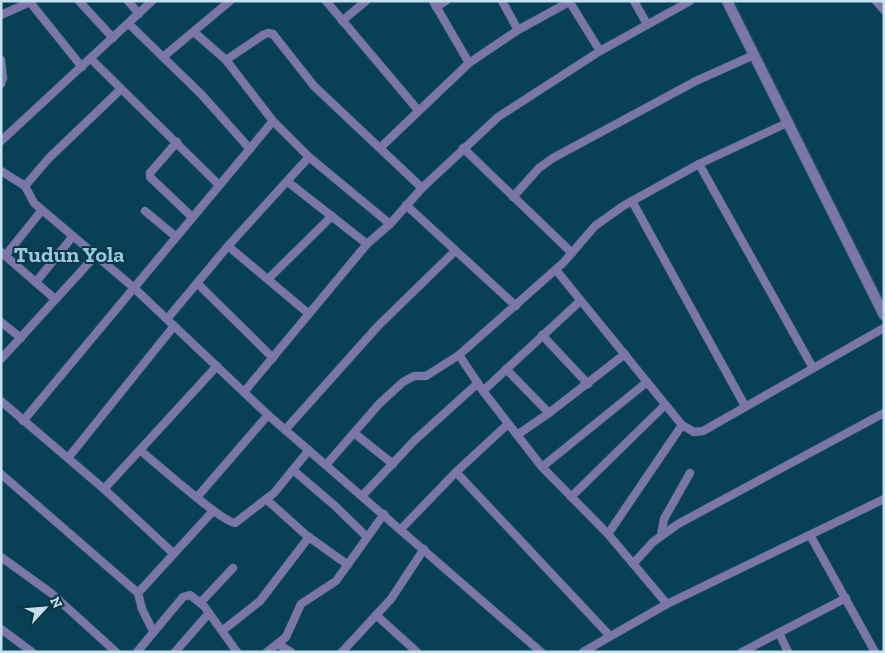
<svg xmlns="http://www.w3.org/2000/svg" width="885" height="653" font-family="'Zilla Slab',serif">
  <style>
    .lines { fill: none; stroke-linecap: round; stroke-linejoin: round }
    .minor-casing { stroke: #2a5d70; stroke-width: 9 }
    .tertiary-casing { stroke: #2a5d70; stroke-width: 12 }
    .minor { stroke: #7c76a8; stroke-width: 8 }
    .tertiary { stroke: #7c76a8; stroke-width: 10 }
    .labels { text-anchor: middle; stroke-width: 4; stroke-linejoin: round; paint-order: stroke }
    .district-label { font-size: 22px; font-weight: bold; fill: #95c9e2; stroke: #0d3544 }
  </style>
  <rect width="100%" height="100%" fill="#084055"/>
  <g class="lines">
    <!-- minor casing -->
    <g class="minor-casing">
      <g id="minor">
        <polyline points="29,1 82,67"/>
        <polyline points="79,1 113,38"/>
        <polyline points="128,1 139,14"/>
        <polyline points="326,1 418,110"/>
        <polyline points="433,1 469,63"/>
        <polyline points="502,1 518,30"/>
        <polyline points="569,1 600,51"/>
        <polyline points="634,1 647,24"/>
        <polyline points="876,1 884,10"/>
        <polyline points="436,7 446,1"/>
        <polyline points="1,15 30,2"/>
        <polyline points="342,21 366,1"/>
        <polyline points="129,24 202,95 250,149"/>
        <polyline points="194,32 226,60 273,121 309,157 390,224"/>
        <polyline points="163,57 230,1"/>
        <polyline points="91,59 219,185"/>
        <polyline points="1,60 3,78 1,84"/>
        <polyline points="226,60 263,35 268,33 273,34 314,86 422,188"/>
        <polyline points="1,141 152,1"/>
        <polyline points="177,142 150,173 150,177 192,217"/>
        <polyline points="381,147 469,63 518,30 569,2"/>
        <polyline points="463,148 572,253"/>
        <polyline points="699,164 813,368"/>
        <polyline points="1,171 25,186 34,203 133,287 268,415 541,652"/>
        <polyline points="288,182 367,244"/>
        <polyline points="25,186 49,158 121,89"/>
        <polyline points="513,197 539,168 553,158 696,81 754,55"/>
        <polyline points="632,201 745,406"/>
        <polyline points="406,205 516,306"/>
        <polyline points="145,211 175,236"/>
        <polyline points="228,246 309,314"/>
        <polyline points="1,252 55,299"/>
        <polyline points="5,256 42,210"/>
        <polyline points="556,270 682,425 694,432 703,431 884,328"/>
        <polyline points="268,279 332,216"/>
        <polyline points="36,282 73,236"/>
        <polyline points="197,283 273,358"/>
        <polyline points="167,319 228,246 309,157"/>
        <polyline points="1,322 21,338"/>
        <polyline points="542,335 588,384"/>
        <polyline points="459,355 483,391 542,467 608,534 667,604"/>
        <polyline points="1,359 96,255"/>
        <polyline points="506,369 549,413"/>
        <polyline points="483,391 579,302"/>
        <polyline points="244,392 367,244 390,224 422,188 498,117 600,51 690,1"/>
        <polyline points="1,401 104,489 173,553"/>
        <polyline points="23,421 273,121"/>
        <polyline points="285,430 378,326 455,251"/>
        <polyline points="354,433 393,464"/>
        <polyline points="517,435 549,413 625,354"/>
        <path d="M 141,451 C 157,464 222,522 235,523 L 274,493 L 309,450"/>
        <polyline points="68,458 174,326"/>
        <polyline points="326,465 379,404 403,382 414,376 426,376 459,355 563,263 595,226 623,206 699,164 789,122"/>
        <polyline points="542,467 647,382"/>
        <polyline points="293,470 334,505 367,537"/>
        <polyline points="456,472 610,636"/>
        <polyline points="1,474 138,593 142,609 153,631"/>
        <polyline points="104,489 217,366"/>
        <polyline points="198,496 268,415"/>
        <polyline points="362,496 415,440 478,383"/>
        <polyline points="571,497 665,405"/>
        <polyline points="266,499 306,535 348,565"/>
        <polyline points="401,529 456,472 508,424"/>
        <polyline points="608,534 682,425"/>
        <polyline points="661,535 664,519 690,473"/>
        <polyline points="810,535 875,652"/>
        <polyline points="1,557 51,593 116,652"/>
        <polyline points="633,564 653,542 678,524 884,413"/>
        <polyline points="138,593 213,511"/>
        <polyline points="201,602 233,568"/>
        <polyline points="376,615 417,652"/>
        <polyline points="1,629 32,652"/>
        <polyline points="222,631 260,601 309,537"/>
        <polyline points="779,633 788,652"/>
        <polyline points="278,644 291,652"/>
        <polyline points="137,652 183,597 190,595 204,606 237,652"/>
        <polyline points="175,652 209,613"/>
        <polyline points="267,652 286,637 301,604 336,581 384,514"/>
        <polyline points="342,652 391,599 424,549"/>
        <polyline points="583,652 667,604 884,499"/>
        <polyline points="742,652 846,598"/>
      </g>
    </g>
    <!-- tertiary casing -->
    <g class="tertiary-casing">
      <polyline id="tertiary" points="727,1 884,315"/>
    </g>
    <!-- minor -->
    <use href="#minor" class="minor"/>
    <!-- tertiary -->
    <use href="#tertiary" class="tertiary"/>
  </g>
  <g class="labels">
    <!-- district labels -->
    <g class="district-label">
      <text x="69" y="262">Tudun Yola</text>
    </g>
  </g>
  <!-- border -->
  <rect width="885" height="653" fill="none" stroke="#c6dfec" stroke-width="5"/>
  <!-- north arrow -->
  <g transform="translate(45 608) rotate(64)" stroke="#0d3544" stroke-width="4" paint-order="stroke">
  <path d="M0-4L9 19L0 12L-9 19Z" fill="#c6dfec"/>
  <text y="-8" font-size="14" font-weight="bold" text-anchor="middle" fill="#c6dfec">N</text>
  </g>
</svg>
